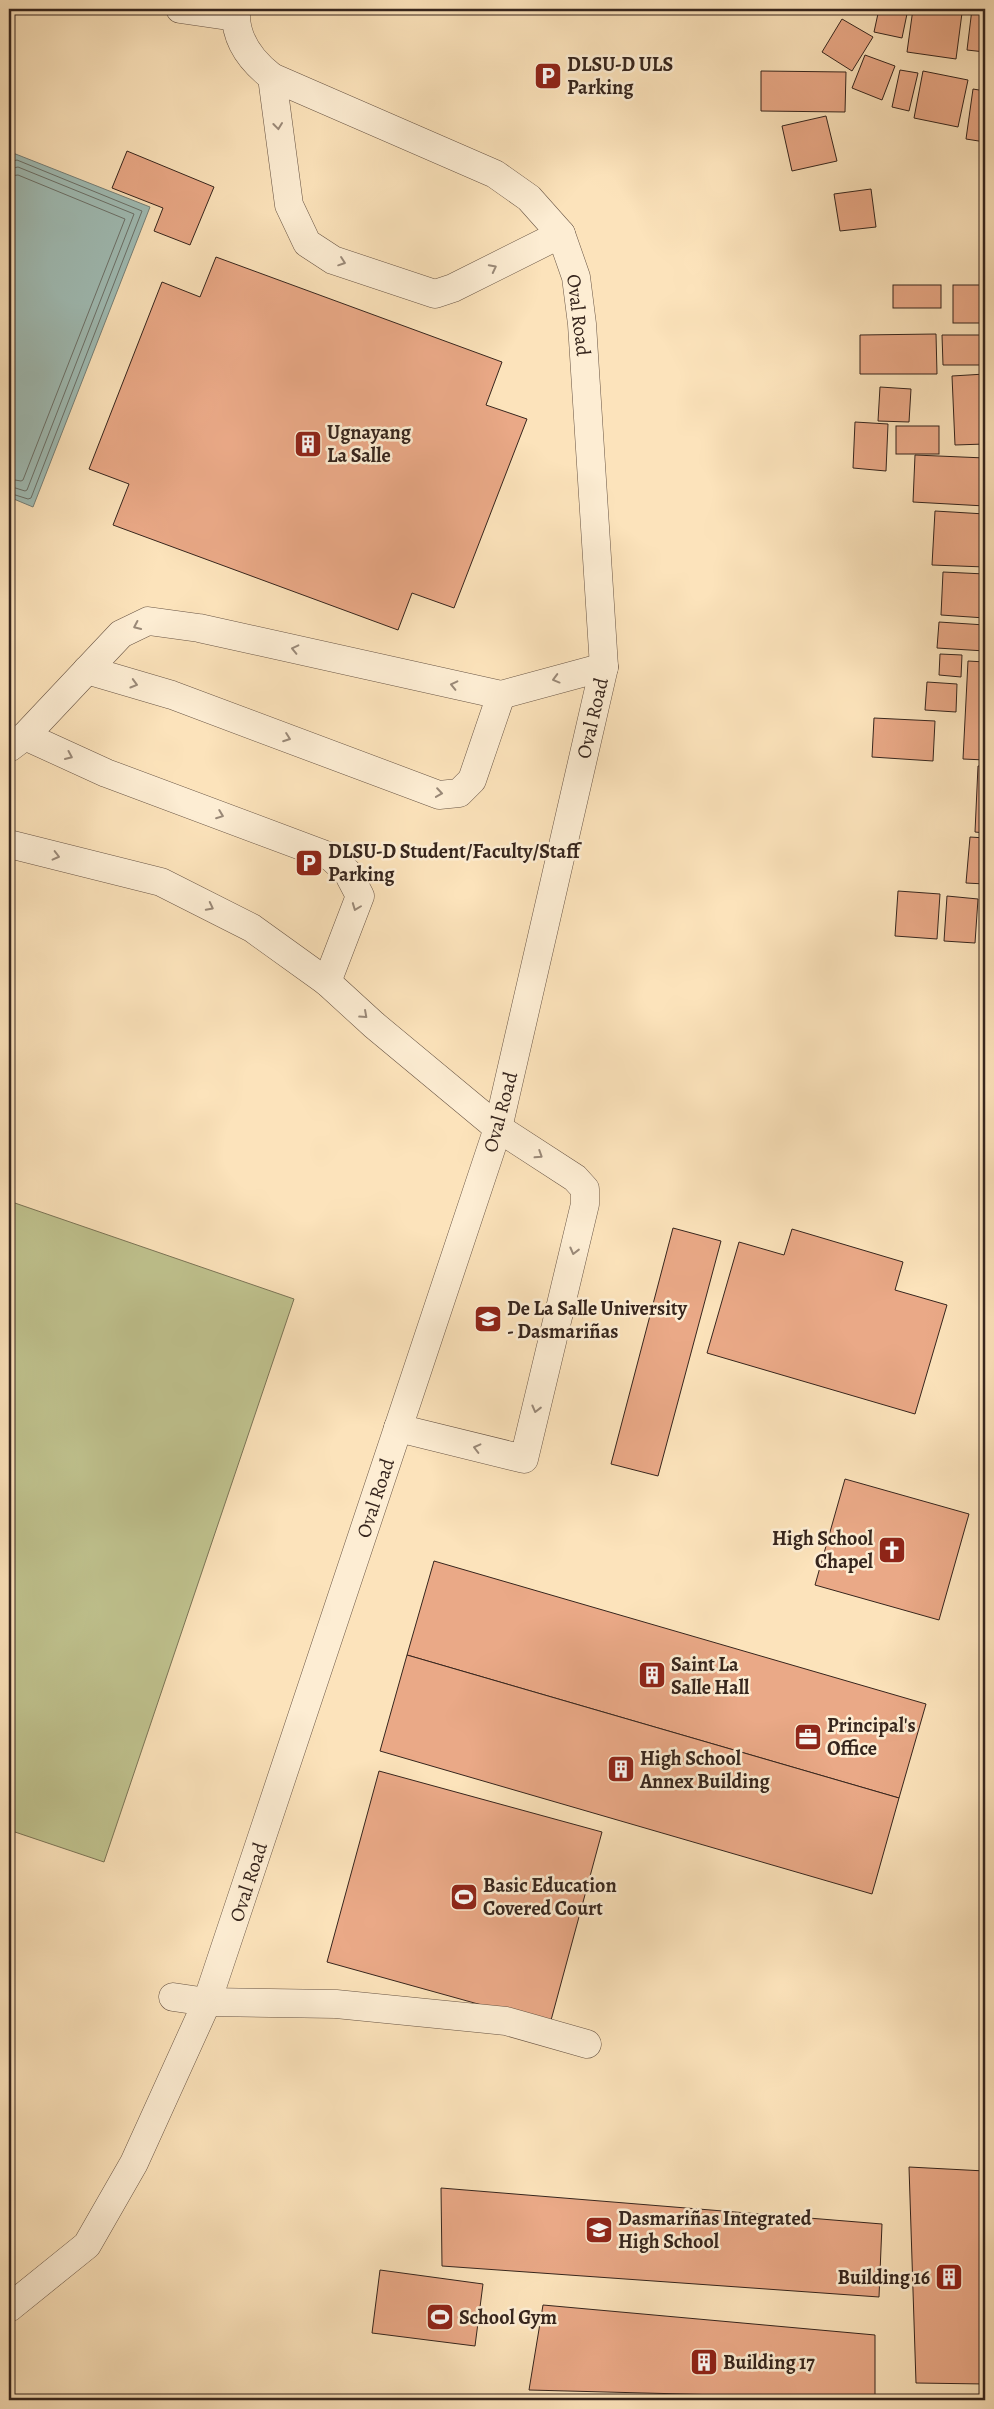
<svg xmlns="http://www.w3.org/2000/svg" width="994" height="2409" font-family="Alegreya,serif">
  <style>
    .green { fill: #c0c38f; stroke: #7b7456 }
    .water { fill: #a0bdb6; stroke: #768079 }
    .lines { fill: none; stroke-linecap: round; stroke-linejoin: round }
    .shore { stroke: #6b716a; stroke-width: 1 }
    .building { fill: #eaa987; stroke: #36251d }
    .minor-casing { stroke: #685444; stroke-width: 29 }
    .minor { stroke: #fdedd3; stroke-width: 28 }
    .oneway { stroke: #9a8978 }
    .labels { text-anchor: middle; stroke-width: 5; stroke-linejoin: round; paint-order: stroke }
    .poi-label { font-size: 20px; font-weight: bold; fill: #36251d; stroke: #fdedd3; text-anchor: start }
    .street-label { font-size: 20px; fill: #36251d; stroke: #fdedd3 }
  </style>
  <rect width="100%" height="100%" fill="#fce3bb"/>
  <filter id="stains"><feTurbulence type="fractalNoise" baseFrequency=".004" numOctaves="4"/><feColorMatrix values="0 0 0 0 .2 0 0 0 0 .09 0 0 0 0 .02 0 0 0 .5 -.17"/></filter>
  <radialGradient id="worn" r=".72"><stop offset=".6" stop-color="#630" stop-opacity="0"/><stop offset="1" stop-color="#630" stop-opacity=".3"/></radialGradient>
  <!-- green -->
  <polygon class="green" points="9,1201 294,1299 104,1862 9,1830"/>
  <!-- water -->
  <polygon class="water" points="13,153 150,207 33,507 9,497 9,163"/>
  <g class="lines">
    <!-- shore -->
    <g class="shore">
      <polyline points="9,162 17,160 142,211 31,498 28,499 9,493"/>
      <polyline points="9,169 18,167 134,214 27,490 25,491 9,486"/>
      <polyline points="9,176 18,175 125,219 23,480 21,481 9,479"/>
    </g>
  </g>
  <!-- building -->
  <g class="building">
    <polygon points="879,9 908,9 902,38 874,32"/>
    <polygon points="913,9 934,9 962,13 956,59 907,52"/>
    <polygon points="972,9 985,9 985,52 967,50"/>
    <polygon points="842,19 873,37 852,71 822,52"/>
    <polygon points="865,55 895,66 882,100 852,88"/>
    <polygon points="900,70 918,73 909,111 892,107"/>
    <polygon points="761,71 846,72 845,112 761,111"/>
    <polygon points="923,71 968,80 958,127 914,118"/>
    <polygon points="973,89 985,91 985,142 966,139"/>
    <polygon points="826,116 837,161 792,171 782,126"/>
    <polygon points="127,151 214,187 190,245 154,231 163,208 112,188"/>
    <polygon points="871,189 876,227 840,231 834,194"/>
    <polygon points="216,257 502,362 486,405 527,419 454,608 412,593 398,630 113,525 129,484 89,469 162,282 200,297"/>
    <rect x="893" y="285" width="48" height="23"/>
    <rect x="953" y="285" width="32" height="38"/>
    <polygon points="936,334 937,374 860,374 860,335"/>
    <polygon points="942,335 985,335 985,365 943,365"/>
    <polygon points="985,374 985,444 955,445 952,376"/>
    <polygon points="880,387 911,389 909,422 878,421"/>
    <polygon points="855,422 888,424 886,471 853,468"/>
    <rect x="896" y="426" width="43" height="28"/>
    <polygon points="915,455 985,458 985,506 913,502"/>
    <polygon points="935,511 985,514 985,567 932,565"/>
    <polygon points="943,572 985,574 985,618 941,615"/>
    <polygon points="939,622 985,625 985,651 937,648"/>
    <polygon points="940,654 962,655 961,677 939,675"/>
    <polygon points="968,661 985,662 985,760 963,759"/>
    <polygon points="927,682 957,684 956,712 925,710"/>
    <polygon points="874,718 935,721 933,761 872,757"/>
    <polygon points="978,766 985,766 985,833 975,832"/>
    <polygon points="970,837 985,838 985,884 966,883"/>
    <polygon points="898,891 940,894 937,939 895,936"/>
    <polygon points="947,896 978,899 975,943 944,941"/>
    <polygon points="673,1228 721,1241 658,1476 611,1464"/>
    <polygon points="792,1229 903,1262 895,1290 947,1305 915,1414 707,1353 739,1242 784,1255"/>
    <polygon points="845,1479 969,1514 939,1620 815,1585"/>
    <polygon points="434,1561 926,1704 899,1798 407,1655"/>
    <polygon points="407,1655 899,1798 872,1894 380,1751"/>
    <polygon points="379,1771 602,1832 550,2024 327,1962"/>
    <polygon points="909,2167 985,2171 985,2384 916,2383"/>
    <polygon points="441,2188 882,2224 879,2297 442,2266"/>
    <polygon points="380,2270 483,2284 475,2346 372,2333"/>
    <polygon points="543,2305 875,2335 875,2399 529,2390"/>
  </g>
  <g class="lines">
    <!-- minor casing -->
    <g class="minor-casing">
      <g id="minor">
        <polyline points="180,9 235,17"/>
        <polyline points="272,77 289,205 307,243 333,260 435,294 453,288 561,234"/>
        <polyline points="87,670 172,695 439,795 459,793 472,780 501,695"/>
        <polyline points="25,736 106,773 331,857 348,873 360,896 327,982"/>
        <polyline points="9,748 25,736 121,634 148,621 199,628 501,695 604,667"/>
        <polyline points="9,844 161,882 252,928 327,982 374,1025 498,1128 575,1178 585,1189 585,1204 524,1459 398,1428"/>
        <polyline points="173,1997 207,2002 336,2004 506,2021 587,2044"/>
        <path d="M 9,2308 L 87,2245 L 134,2163 L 207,2002 L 498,1128 L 604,667 L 582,324 L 576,277 L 561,234 L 529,198 L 495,174 L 272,77 C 250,60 234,38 236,9"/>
      </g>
    </g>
    <!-- minor -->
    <use href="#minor" class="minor"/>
  </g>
  <!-- one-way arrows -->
  <defs><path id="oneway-chevron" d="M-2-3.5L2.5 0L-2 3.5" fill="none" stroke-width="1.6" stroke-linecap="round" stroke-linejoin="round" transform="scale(1.25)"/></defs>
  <g class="oneway">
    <use href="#oneway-chevron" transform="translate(278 126) rotate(83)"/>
    <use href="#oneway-chevron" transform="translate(342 262) rotate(19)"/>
    <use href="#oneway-chevron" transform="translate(493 268) rotate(-27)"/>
    <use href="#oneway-chevron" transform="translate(137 626) rotate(155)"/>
    <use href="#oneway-chevron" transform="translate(295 649) rotate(-167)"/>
    <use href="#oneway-chevron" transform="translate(556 679) rotate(165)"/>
    <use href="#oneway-chevron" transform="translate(134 684) rotate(16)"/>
    <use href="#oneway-chevron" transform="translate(454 685) rotate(-167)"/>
    <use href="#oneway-chevron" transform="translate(287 738) rotate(20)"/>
    <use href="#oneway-chevron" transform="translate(69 756) rotate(24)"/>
    <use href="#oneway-chevron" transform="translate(439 793) rotate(8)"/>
    <use href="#oneway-chevron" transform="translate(220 815) rotate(21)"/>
    <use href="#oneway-chevron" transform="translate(56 856) rotate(14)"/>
    <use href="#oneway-chevron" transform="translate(210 907) rotate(27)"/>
    <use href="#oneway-chevron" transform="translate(356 907) rotate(111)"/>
    <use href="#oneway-chevron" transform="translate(364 1015) rotate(42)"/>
    <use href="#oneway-chevron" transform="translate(539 1155) rotate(33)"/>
    <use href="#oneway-chevron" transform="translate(574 1251) rotate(104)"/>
    <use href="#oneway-chevron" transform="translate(536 1409) rotate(104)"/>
    <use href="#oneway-chevron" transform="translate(477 1448) rotate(-166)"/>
  </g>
  <!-- icons -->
  <defs>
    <g id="parking-square" transform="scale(1.4375)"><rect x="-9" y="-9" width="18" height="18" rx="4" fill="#8f2418" stroke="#fdedd3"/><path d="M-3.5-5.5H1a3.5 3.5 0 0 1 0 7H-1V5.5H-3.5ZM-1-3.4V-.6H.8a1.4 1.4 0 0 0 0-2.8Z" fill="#fff"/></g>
    <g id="building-square" transform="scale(1.4375)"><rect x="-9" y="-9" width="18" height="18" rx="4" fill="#8f2418" stroke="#fdedd3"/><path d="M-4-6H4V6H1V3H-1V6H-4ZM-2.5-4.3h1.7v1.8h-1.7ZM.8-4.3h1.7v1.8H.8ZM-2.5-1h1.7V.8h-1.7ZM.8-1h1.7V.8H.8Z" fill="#fff"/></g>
    <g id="university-square" transform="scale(1.4375)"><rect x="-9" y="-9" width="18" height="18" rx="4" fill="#8f2418" stroke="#fdedd3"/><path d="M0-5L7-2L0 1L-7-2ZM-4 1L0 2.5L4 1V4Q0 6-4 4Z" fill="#fff"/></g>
    <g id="church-square" transform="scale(1.4375)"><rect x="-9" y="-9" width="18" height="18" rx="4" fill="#8f2418" stroke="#fdedd3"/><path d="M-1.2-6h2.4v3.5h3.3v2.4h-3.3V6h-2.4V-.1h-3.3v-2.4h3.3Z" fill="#fff"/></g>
    <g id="office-square" transform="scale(1.4375)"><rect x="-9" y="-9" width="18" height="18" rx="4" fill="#8f2418" stroke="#fdedd3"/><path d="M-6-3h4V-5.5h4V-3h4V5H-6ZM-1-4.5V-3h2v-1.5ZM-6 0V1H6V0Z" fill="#fff"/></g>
    <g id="stadium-square" transform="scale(1.4375)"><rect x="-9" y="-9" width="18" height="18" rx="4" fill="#8f2418" stroke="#fdedd3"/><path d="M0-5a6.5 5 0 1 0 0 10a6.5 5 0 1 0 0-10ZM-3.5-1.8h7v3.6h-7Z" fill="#fff"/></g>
    <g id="school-square" transform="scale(1.4375)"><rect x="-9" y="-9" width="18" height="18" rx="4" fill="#8f2418" stroke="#fdedd3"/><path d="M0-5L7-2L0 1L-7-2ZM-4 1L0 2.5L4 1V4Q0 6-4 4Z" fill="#fff"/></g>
  </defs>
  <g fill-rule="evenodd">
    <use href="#parking-square" x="548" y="76"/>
    <use href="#building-square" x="308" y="444"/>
    <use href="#parking-square" x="309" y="863"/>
    <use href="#university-square" x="488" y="1319"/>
    <use href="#church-square" x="892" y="1550"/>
    <use href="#building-square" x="652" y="1675"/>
    <use href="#office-square" x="808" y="1737"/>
    <use href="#building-square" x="621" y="1769"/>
    <use href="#stadium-square" x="464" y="1897"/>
    <use href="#school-square" x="599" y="2230"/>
    <use href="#building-square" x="949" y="2277"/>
    <use href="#stadium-square" x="440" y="2317"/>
    <use href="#building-square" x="704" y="2362"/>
  </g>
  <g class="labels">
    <!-- poi labels -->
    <g class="poi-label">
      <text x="567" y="71">DLSU-D ULS<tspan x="567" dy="23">Parking</tspan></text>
      <text x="327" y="439">Ugnayang<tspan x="327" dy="23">La Salle</tspan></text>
      <text x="328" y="858">DLSU-D Student/Faculty/Staff<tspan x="328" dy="23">Parking</tspan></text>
      <text x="507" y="1315">De La Salle University<tspan x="507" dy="23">- Dasmariñas</tspan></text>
      <text x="873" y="1545" text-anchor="end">High School<tspan x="873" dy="23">Chapel</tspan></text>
      <text x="671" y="1671">Saint La<tspan x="671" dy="23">Salle Hall</tspan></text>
      <text x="827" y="1732">Principal's<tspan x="827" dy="23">Office</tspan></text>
      <text x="640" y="1765">High School<tspan x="640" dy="23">Annex Building</tspan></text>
      <text x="483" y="1892">Basic Education<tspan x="483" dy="23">Covered Court</tspan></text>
      <text x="618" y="2225">Dasmariñas Integrated<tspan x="618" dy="23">High School</tspan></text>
      <text x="930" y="2284" text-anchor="end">Building 16</text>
      <text x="459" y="2324">School Gym</text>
      <text x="723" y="2369">Building 17</text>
    </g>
    <!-- street labels -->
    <g class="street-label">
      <text transform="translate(579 315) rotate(83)" y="7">Oval Road</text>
      <text transform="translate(592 718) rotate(-77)" y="7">Oval Road</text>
      <text transform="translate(500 1112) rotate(-75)" y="7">Oval Road</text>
      <text transform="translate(375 1498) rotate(-72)" y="7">Oval Road</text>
      <text transform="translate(248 1882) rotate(-72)" y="7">Oval Road</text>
    </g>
  </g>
  <!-- margin -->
  <rect width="994" height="2409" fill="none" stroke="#fce3bb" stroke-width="30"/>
  <rect x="10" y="10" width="974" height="2389" fill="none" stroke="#36251d" stroke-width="2.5"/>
  <rect x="15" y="15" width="964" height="2379" fill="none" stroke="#36251d"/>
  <rect width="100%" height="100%" filter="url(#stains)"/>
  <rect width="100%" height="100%" fill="url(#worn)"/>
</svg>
